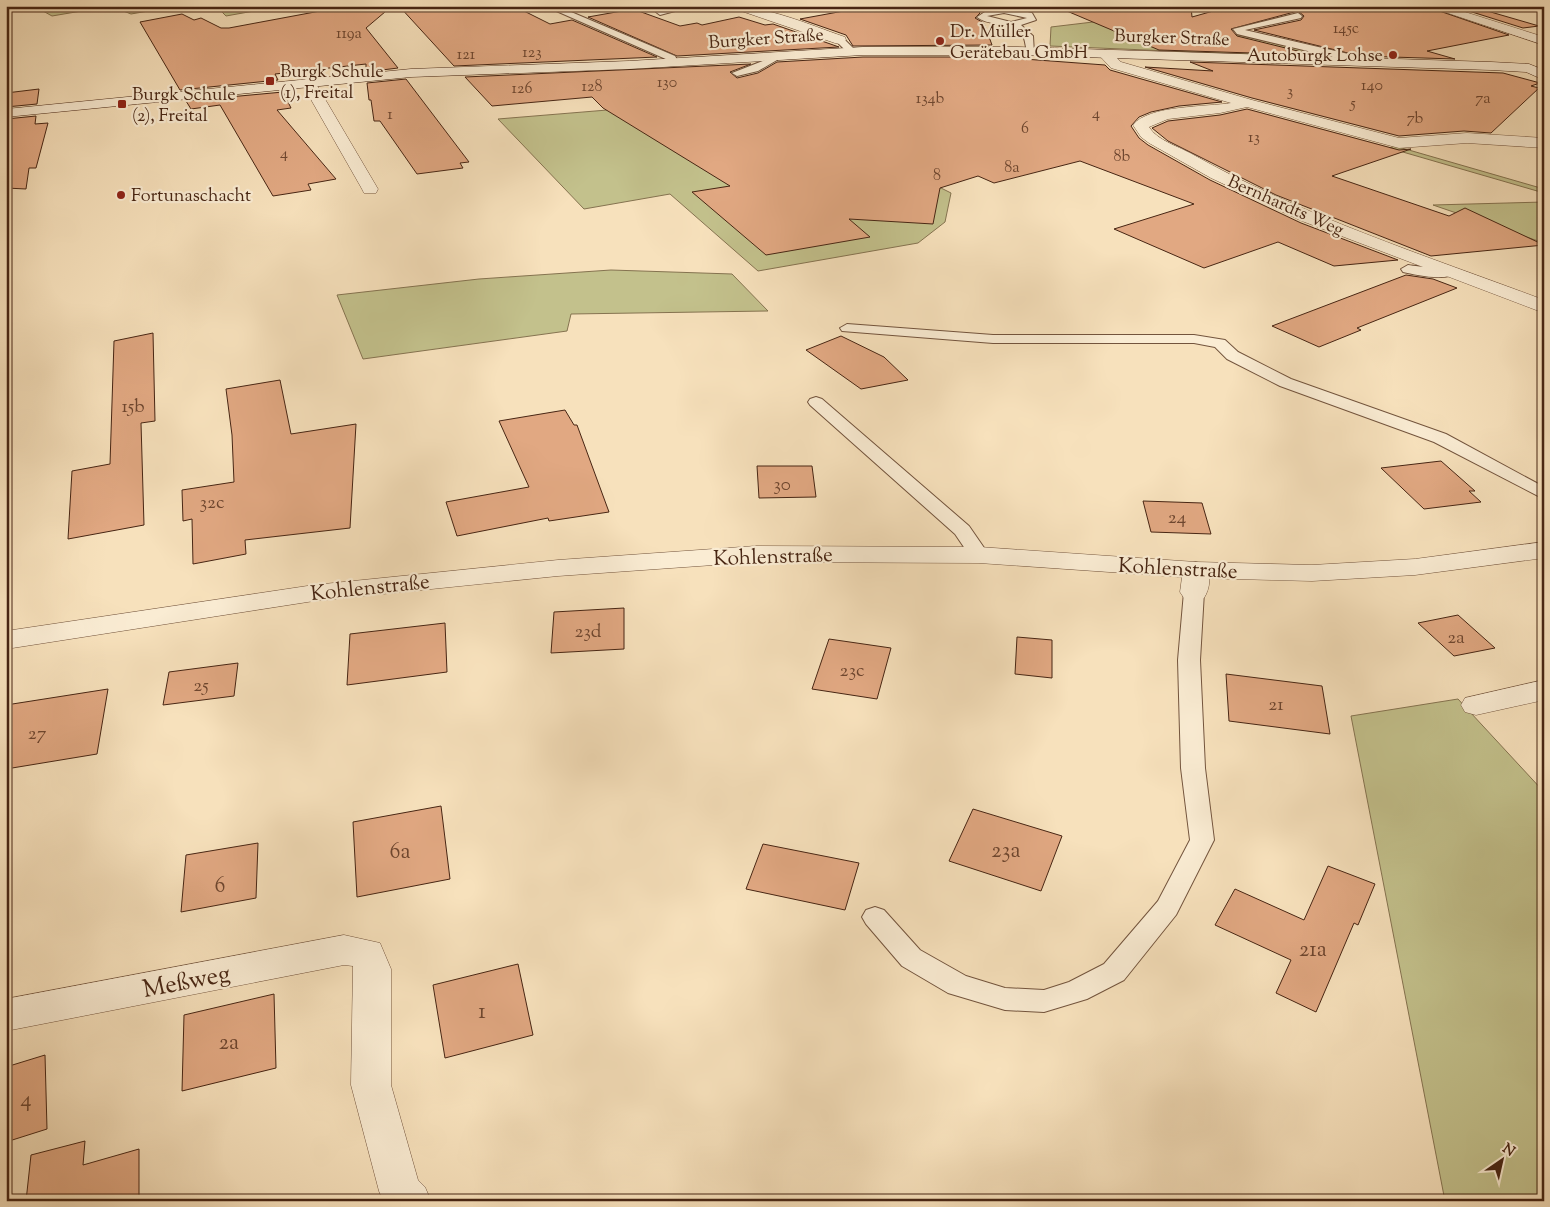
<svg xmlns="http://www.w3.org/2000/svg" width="1550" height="1207" font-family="'Sorts Mill Goudy',serif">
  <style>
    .green { fill: #c3c18c; stroke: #857350 }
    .building { fill: #e1a882; stroke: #472513 }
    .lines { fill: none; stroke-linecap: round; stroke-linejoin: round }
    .service-casing { stroke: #73543d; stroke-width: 2 }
    .minor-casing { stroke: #73543d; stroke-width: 1 }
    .tertiary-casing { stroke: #73543d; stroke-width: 1 }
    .secondary-casing { stroke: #472513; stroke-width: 1 }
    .service { fill: #faecd3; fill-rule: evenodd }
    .minor { fill: #faecd3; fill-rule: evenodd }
    .tertiary { fill: #faecd3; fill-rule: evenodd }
    .secondary { fill: #faecd3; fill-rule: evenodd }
    .poi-dot { fill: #8f2418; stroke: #faecd3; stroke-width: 2 }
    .labels { text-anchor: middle; stroke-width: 4.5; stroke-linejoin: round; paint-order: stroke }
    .far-number-label { font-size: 16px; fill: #6e462f }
    .far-poi-label { font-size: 18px; fill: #472513; stroke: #faecd3; text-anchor: start }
    .far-street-label { font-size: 18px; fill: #472513; stroke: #faecd3 }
    .number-label { font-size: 19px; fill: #6e462f }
    .street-label { font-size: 21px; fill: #472513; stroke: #faecd3 }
    .near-number-label { font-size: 22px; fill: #6e462f }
    .near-street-label { font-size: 25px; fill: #472513; stroke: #faecd3 }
  </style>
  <rect width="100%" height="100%" fill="#f7e1bc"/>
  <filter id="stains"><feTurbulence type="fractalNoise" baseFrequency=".004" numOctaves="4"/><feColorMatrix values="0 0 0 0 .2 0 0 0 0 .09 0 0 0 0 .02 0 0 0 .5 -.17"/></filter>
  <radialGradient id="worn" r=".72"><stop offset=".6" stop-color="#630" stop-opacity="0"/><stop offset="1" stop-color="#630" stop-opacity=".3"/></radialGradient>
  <!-- green -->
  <g class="green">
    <polygon points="34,6 177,6 131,14 111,6 52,16"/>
    <polygon points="216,6 282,6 226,16"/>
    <polygon points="1164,18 1321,54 1315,57 1050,46 1051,27 1093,22"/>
    <polygon points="656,106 941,188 951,193 945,222 918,243 758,271 670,194 584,209 498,119"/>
    <polygon points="1395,146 1544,189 1544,193 1389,148"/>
    <polygon points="1544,202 1544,243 1433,205"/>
    <polygon points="611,270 732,274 768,311 571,314 567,331 363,359 337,295 479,279"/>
    <polygon points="1458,699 1544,792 1544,1201 1445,1201 1351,716"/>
  </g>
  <!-- building -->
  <g class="building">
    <polygon points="347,6 392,6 366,28 398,68 366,72 366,64 275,74 278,80 180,90 140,22 182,14 194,20 201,18 221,28 229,28"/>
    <polygon points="399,6 492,6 501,11 518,8 550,24 572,20 657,57 454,66"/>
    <polygon points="871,6 977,6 980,13 975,18 984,23 992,45 853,46 846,35 800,19"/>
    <polygon points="1055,6 1191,6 1192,17 1231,6 1425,6 1509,35 1427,51 1455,59 1360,56 1254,30 1301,20 1304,16 1298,11 1231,29 1237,36 1314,55 1159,50"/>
    <polygon points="1453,6 1470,6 1539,26 1523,28"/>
    <polygon points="633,9 680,26 697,23 702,25 739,17 765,25 773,24 839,47 677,56 588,17"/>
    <polygon points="863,57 997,57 1105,65 1110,70 1222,102 1179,106 1151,112 1139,117 1131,126 1139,138 1148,145 1210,180 1301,223 1398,260 1334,266 1278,242 1204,268 1114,229 1194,204 1080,161 994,183 978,176 940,188 933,224 849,219 870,237 766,255 692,192 730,186 603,108 592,97 492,106 465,77 751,64 730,72 737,78 758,73 777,62"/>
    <polygon points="1190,62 1503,73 1540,83 1531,86 1539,88 1491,133 1464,131 1399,136 1252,98 1145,67 1213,71"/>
    <polygon points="406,79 469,162 460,163 463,168 417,174 380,121 374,121 371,100 369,100 367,83"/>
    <polygon points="39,89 37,104 6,107 6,93"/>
    <polygon points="283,92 291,108 277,110 336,179 308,184 311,190 273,196 220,105 191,109 186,101"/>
    <polygon points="1247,109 1399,150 1411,149 1332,176 1449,216 1465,208 1544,245 1431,256 1276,195 1168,141 1152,128 1168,121 1220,115"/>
    <polygon points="36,116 35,124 48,123 36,168 29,168 26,189 6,188 6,119"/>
    <polygon points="1406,275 1433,279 1457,288 1357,328 1361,330 1319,347 1272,326"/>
    <polygon points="153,333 155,421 141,423 144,525 68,539 72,471 110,464 114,341"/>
    <polygon points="841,336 884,357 908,380 861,389 806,350"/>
    <polygon points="280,380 291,434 356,424 350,528 245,540 246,554 193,564 192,519 183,521 182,490 234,482 232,435 226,389"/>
    <polygon points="565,410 574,425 577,425 609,512 549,521 548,518 457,536 446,502 529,487 499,421"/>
    <polygon points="1441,461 1475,491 1469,491 1481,502 1424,509 1381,468"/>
    <polygon points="757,466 812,466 816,497 759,498"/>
    <polygon points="1143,501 1202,503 1211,534 1151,532"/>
    <polygon points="624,608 624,649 551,653 554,612"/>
    <polygon points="1458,615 1495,648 1454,656 1418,623"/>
    <polygon points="445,623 447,672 347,685 350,634"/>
    <polygon points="1017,637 1052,640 1052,678 1015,674"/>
    <polygon points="829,639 891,648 877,699 812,689"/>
    <polygon points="238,663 234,696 163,705 169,672"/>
    <polygon points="1226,674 1322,686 1330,734 1229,721"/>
    <polygon points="108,689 97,754 6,769 6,705"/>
    <polygon points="441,806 450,879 357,897 353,822"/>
    <polygon points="973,809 1062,836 1041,891 949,861"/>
    <polygon points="258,843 256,898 181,912 186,855"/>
    <polygon points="763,844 859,863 845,910 746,889"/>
    <polygon points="1328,866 1375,884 1358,925 1354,923 1316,1012 1276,993 1291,960 1215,925 1235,889 1304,920"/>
    <polygon points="518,964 533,1035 445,1058 433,985"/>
    <polygon points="274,994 276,1068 182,1091 184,1015"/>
    <polygon points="45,1055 47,1129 6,1142 6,1067"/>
    <polygon points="85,1141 83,1165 139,1149 139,1201 26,1201 31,1155"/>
  </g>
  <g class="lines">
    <!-- service casing -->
    <g class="service-casing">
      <g id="service">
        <polygon points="545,6 557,6 675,56 679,63 671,65 668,60"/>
        <polygon points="676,6 694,6 660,15 656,12"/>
        <path d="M 1011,8 L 1032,13 L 1036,20 L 1021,25 L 1033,36 L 1034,54 L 1028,54 C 1025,48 1026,40 1022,34 C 1012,21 989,27 977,17 L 988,10 ZM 1004,13 L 1027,18 L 1011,22 L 987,16 Z"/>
        <polygon points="1298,13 1302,16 1301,18 1245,30 1357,56 1364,62 1362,64 1237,34 1233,29"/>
        <polygon points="837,38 843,38 854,49 854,53 848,53 837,42"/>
        <polygon points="764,54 770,54 777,60 758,71 737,76 732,73 765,60 762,56"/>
        <path d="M 1408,265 C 1418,267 1453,268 1457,272 C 1448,282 1416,275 1403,272 L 1401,269 Z"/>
        <polygon points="847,324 993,335 1194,335 1225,340 1238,352 1291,379 1446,434 1544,487 1544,499 1434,442 1280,386 1227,359 1215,347 1194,343 993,343 842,331 840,328"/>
        <polygon points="816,397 822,399 969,526 989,555 986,559 972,559 955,534 810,405 808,402 810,399"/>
        <polygon points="1194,586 1201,588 1204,592 1200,660 1205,768 1214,840 1176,915 1124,980 1087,999 1044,1012 1005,1010 948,993 902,966 866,924 862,917 866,910 875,907 884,910 920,950 966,976 1005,988 1044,990 1069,982 1104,964 1158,901 1190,840 1181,768 1178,660 1184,592 1187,588"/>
      </g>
    </g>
    <!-- minor casing -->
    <g class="minor-casing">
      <g id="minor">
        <path d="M 727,6 C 768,6 807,24 845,37 L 846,40 L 840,44 L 835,43 Z"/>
        <polygon points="1427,6 1446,6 1544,37 1544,45"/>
        <path d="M 1105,50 L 1110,51 L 1121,62 L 1252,100 L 1399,138 L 1467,133 L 1544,138 L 1544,148 L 1467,143 L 1399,148 L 1247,107 L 1220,113 L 1168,119 L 1149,127 C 1157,140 1177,146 1190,153 C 1302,216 1424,255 1544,300 L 1544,313 L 1302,221 L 1211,178 L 1149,143 L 1141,137 L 1133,125 C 1148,105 1208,107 1231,103 L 1111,68 L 1098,54 Z"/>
        <polygon points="308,78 315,82 378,189 376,193 364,193 362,189 301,82"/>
        <path d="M 1196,562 L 1205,564 C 1212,573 1210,589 1204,598 L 1194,600 L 1184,598 L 1180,592 L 1183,570 L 1187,564 Z"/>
        <polygon points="1544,680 1544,700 1476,715 1465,712 1461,705 1465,698"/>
        <polygon points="344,935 380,943 391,969 391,1085 418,1180 425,1187 431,1201 383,1201 379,1191 351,1085 353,966 344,965 6,1031 6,999"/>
      </g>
    </g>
    <!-- tertiary casing -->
    <g class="tertiary-casing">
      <polygon id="tertiary" points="1544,542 1544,558 1415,575 1312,581 1196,578 979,563 756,562 558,576 314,601 6,649 6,631 314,585 558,560 756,546 979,547 1196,562 1312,565 1415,559"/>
    </g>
    <!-- secondary casing -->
    <g class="secondary-casing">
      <polygon id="secondary" points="863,47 1018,47 1491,62 1529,64 1544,70 1544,80 1526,72 1491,70 1018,55 863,55 629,69 411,77 6,117 6,109 411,69 629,61"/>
    </g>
    <!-- service -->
    <use href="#service" class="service"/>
    <!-- minor -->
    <use href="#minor" class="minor"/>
    <!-- tertiary -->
    <use href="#tertiary" class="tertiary"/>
    <!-- secondary -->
    <use href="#secondary" class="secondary"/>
  </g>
  <!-- markers -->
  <g class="poi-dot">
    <circle cx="940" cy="41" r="5"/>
    <circle cx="1393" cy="55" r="5"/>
    <rect x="265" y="76" width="10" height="10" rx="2.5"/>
    <rect x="117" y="99" width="10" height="10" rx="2.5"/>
    <circle cx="121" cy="195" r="5"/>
  </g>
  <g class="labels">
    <!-- far-number labels -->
    <g class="far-number-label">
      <text x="1346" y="33">145c</text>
      <text x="349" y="38">119a</text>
      <text x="532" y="57">123</text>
      <text x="466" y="59">121</text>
      <text x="667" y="87">130</text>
      <text x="1372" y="90">140</text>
      <text x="592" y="91">128</text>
      <text x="522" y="93">126</text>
      <text x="1290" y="96">3</text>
      <text x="930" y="103">134b</text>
      <text x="1483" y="103">7a</text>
      <text x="1353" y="108">5</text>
      <text x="1096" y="118">4</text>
      <text x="390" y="119">1</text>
      <text x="1415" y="123">7b</text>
      <text x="1025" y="133">6</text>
      <text x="1254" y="142">13</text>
      <text x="284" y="158">4</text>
      <text x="1122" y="161">8b</text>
      <text x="1012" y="172">8a</text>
      <text x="937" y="180">8</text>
    </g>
    <!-- far-poi labels -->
    <g class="far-poi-label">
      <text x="950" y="37">Dr. Müller<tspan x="950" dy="21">Gerätebau GmbH</tspan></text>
      <text x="1383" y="61" text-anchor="end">Autoburgk Lohse</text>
      <text x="280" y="77">Burgk Schule<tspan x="280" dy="21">(1), Freital</tspan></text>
      <text x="132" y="100">Burgk Schule<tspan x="132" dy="21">(2), Freital</tspan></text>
      <text x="131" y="201">Fortunaschacht</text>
    </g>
    <!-- far-street labels -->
    <g class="far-street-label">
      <text transform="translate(1172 37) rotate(2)" y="6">Burgker Straße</text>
      <text transform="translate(766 38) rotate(-4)" y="6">Burgker Straße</text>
      <text transform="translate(1286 205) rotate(24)" y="6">Bernhardts Weg</text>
    </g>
    <!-- number labels -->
    <g class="number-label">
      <text x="133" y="412">15b</text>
      <text x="782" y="490">30</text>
      <text x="212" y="508">32c</text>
      <text x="1177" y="523">24</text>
      <text x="588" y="637">23d</text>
      <text x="1456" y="643">2a</text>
      <text x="852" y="676">23c</text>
      <text x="201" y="691">25</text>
      <text x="1276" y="710">21</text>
      <text x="37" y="739">27</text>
    </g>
    <!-- street labels -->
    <g class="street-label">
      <text transform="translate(773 556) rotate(-2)" y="7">Kohlenstraße</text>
      <text transform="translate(1178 568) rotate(3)" y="7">Kohlenstraße</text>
      <text transform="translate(370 587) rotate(-6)" y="7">Kohlenstraße</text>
    </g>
    <!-- near-number labels -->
    <g class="near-number-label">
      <text x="1006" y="857">23a</text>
      <text x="400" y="858">6a</text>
      <text x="220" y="892">6</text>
      <text x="1313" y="956">21a</text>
      <text x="482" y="1018">1</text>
      <text x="229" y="1049">2a</text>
      <text x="26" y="1106">4</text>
    </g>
    <!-- near-street labels -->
    <g class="near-street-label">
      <text transform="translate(186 980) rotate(-11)" y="9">Meßweg</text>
    </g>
  </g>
  <!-- margin -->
  <rect width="1550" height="1207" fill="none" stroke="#f7e1bc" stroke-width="25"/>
  <rect x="8" y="8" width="1535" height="1192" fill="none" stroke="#472513" stroke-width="2.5"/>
  <rect x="12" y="12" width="1525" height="1182" fill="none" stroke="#472513"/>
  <!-- north arrow -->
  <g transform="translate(1502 1160) rotate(34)" stroke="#faecd3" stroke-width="4" paint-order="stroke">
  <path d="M0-4L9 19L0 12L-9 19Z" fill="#472513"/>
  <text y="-8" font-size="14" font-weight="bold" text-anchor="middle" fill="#472513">N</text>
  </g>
  <rect width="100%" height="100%" filter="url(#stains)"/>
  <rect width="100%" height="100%" fill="url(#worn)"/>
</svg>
